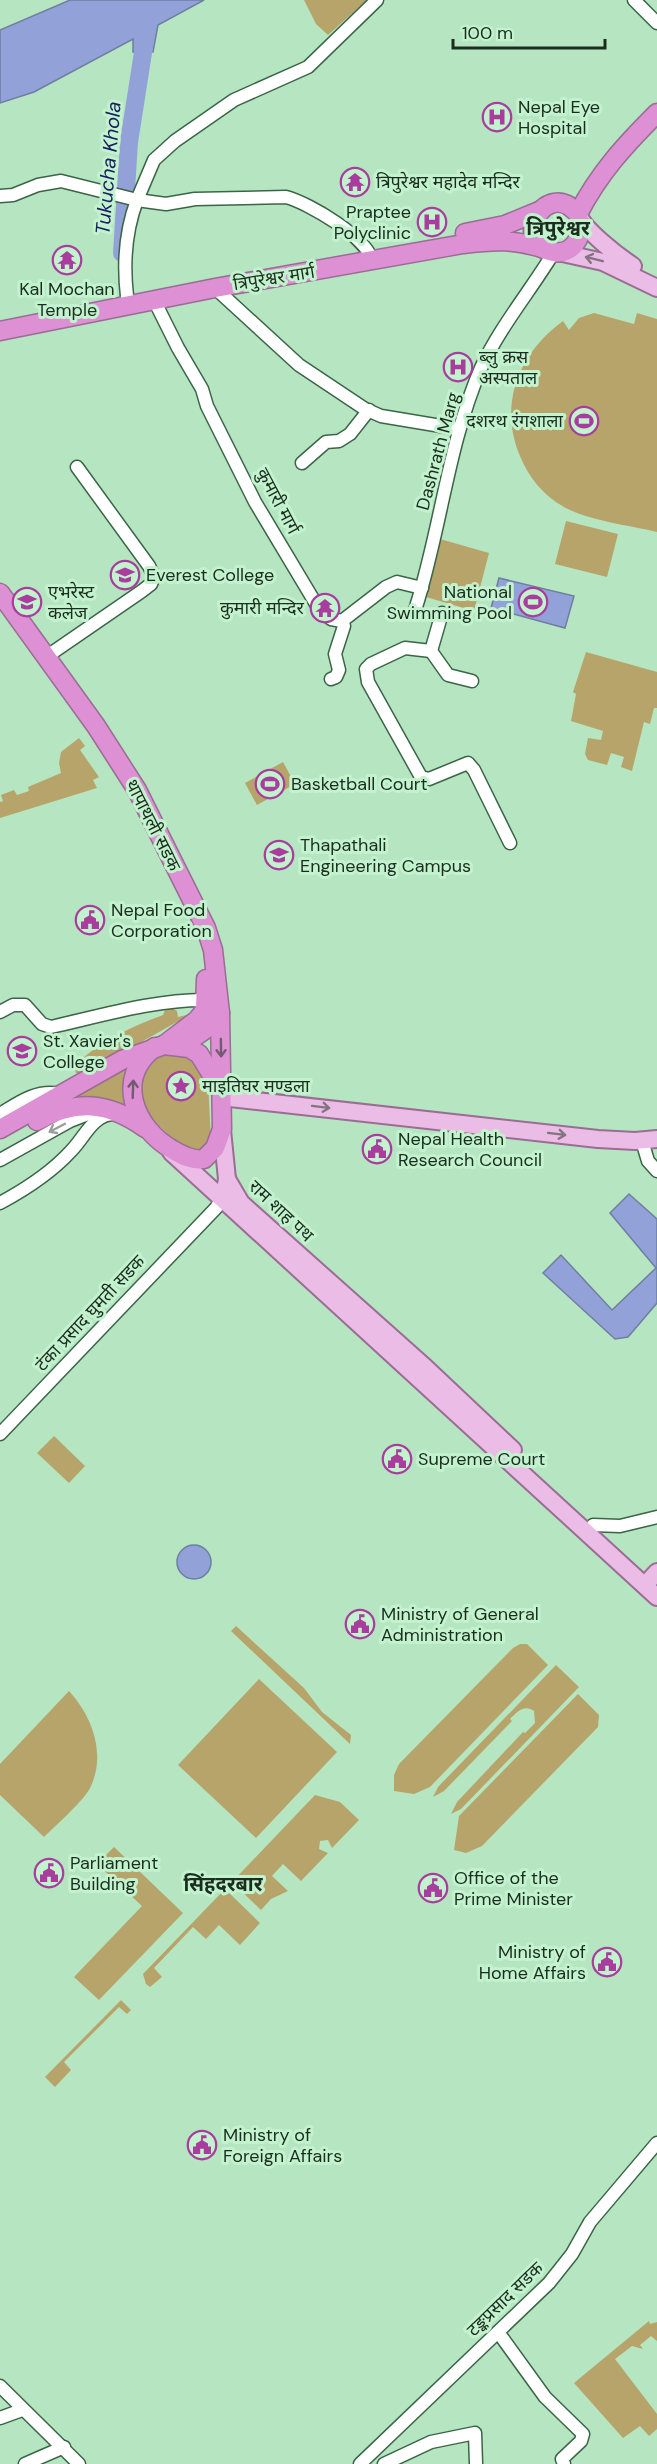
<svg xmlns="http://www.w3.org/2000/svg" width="657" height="2464" font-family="'DM Sans','Noto Sans Devanagari',sans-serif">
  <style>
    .green { fill: #b7a46a }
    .water { fill: #92a2d9; stroke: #6e7fa1; stroke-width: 1.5 }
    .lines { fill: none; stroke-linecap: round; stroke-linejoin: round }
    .river { stroke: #92a2d9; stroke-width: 18 }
    .minor-casing { stroke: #3b6547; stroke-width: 15 }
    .major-casing { stroke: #996d94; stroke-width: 20 }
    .highway-casing { stroke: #996d94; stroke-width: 21 }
    .minor { stroke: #fff; stroke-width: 12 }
    .major { stroke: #ebbce5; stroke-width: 16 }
    .highway { stroke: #dd90d3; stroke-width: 18 }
    .oneway { stroke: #837482 }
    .oneway2 { stroke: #725a70 }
    .oneway3 { stroke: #98a09a }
    .labels { text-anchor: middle; stroke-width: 6; stroke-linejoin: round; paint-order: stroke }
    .poi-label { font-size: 18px; fill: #1b2d1f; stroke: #c3f2ce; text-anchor: start }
    .street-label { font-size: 18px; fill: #1b2d1f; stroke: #c3f2ce }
    .water-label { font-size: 20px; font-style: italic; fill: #182060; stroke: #c3f2ce }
    .neighbourhood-label { font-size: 20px; font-weight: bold; fill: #1b2d1f; stroke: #c3f2ce }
  </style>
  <rect width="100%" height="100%" fill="#b6e5c1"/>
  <!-- green -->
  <g class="green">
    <polygon points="304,0 367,0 328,35 316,24"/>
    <path d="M 594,313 L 634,324 L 637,313 L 657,319 L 657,532 C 629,525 589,521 564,507 C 544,496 529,478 520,456 C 498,404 519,353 563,321 L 569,330 L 579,318 Z"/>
    <polygon points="566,521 618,534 607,577 555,564"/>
    <polygon points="440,539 489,553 474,611 426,597"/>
    <polygon points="586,652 657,672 657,708 654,708 650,724 644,722 632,771 621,767 624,757 611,753 607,765 588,760 585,754 588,738 601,740 603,731 571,721 576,694 573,692"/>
    <polygon points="79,738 85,746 80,750 99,777 93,780 97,788 0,818 0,802 3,801 1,795 14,790 17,795 29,791 28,787 61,773 59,763 61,752"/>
    <polygon points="283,762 295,784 257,805 245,783"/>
    <path d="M 172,1008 L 177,1011 L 178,1017 L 191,1014 L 90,1071 L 80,1074 L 76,1073 L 74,1067 C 97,1042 131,1027 163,1015 L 165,1010 Z"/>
    <path d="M 162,1054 L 190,1054 L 208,1080 L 211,1141 L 197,1155 C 180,1146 145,1117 140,1098 C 136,1082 148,1062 162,1054 Z"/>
    <polygon points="126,1066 123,1090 130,1111 70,1100 69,1097"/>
    <polygon points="54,1436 85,1466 69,1483 37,1453"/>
    <polygon points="236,1626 304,1688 322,1712 351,1735 350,1744 231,1631"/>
    <polygon points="520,1644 527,1644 548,1665 430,1787 414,1794 394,1791 394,1775 399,1764 513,1648"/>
    <path d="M 556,1665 L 579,1687 L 461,1809 L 451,1814 L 457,1802 L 523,1732 L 525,1733 L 535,1723 L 534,1711 C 524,1704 517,1712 510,1719 L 512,1721 L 444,1791 L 433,1797 L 438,1787 Z"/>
    <polygon points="259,1679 337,1752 256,1838 178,1765"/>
    <path d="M 69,1691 C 92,1716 106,1753 91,1786 C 86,1799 55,1826 44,1837 L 0,1795 L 0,1764 Z"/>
    <polygon points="578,1694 599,1715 598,1727 482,1846 466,1853 454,1850 459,1816"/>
    <polygon points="315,1795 340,1802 359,1820 332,1848 328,1840 320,1841 319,1849 328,1853 301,1881 283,1864 272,1876 288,1891 271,1899 261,1910 232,1882"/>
    <polygon points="114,1847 183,1913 99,2000 74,1977 142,1906 97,1864"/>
    <polygon points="225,1889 260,1923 240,1945 219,1925 206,1939 193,1927 154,1968 162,1977 150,1987 146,1984 143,1974"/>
    <polygon points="121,2000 131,2010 127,2014 119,2007 64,2062 71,2070 55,2087 45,2077"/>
    <polygon points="649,2321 650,2324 657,2322 657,2341 651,2336 640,2345 643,2349 632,2346 615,2359 657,2414 657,2429 649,2436 640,2426 623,2438 574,2383"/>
  </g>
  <!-- water -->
  <g class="water">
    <polygon points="70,0 204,0 158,25 153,52 133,52 133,39 34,92 0,103 0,30"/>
    <polygon points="499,578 574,596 565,628 491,608"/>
    <polygon points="629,1194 657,1219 657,1303 628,1337 615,1339 543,1273 561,1255 612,1310 656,1268 610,1213"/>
    <circle cx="194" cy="1562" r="17"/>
  </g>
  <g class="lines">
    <!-- river -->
    <polyline class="river" points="122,253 129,142 147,27"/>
    <!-- minor casing -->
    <g class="minor-casing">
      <g id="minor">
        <polyline points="634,0 657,23"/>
        <polyline points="0,196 13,195 38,185 61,181 137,200 154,160 175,141 234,100 308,67 377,0"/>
        <polyline points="215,288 299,365 365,409 381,416 459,429"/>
        <path d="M 127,296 C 123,262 125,232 137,200 L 166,204 L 195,199 L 286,197 C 309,203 368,238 372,261"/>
        <polyline points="156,299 157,306 178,348 202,389 207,406 255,502 319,609 331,619 342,621 386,587 397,582 422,588"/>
        <polyline points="302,463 326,442 339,441 350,434 369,410"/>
        <path d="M 416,607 C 441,528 448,444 481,368 C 500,327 531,290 554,252"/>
        <polyline points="442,613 431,651 405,648 371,664 366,669 368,682 421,777 429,779 468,763 474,770 510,843"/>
        <polyline points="431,651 448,675 472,681"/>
        <polyline points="46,657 142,591 151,584 154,577 149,566 77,467"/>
        <polyline points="331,679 336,677 339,670 335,654 344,626 342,621"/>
        <path d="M 0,1012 L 13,1005 L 25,1005 L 42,1024 L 51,1027 C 100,1016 157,999 207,1000"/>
        <path d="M 0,1114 C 18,1103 37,1089 59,1094"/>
        <polyline points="642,1141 648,1161 657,1171"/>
        <polyline points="0,1160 70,1121 96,1111"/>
        <path d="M 0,1203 C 26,1189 51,1173 71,1151 C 80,1142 86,1130 95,1122 C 102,1116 107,1114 116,1114"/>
        <polyline points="0,1434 216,1208 221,1200"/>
        <polyline points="593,1525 620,1526 657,1517"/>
        <polyline points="498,2332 545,2397 583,2434 581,2441 562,2459 564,2464"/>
        <polyline points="0,2386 79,2464"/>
        <polyline points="0,2418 22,2410"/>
        <polyline points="25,2464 64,2447"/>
        <polyline points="360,2464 549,2283 572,2254 590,2222 657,2143"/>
        <polyline points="384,2464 431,2442 475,2433 476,2464"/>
      </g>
    </g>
    <!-- major casing -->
    <g class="major-casing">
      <g id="major">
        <path d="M 578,214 C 584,230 618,256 633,266"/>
        <polyline points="558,252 603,262 657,288"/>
        <polyline points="221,1097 598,1139 635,1141 657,1139"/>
        <polyline points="222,1130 227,1179 225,1190"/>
        <polyline points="171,1152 657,1597"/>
        <polyline points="227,1179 241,1203 426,1368 513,1450"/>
        <polyline points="645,1585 657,1572"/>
      </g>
    </g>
    <!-- highway casing -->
    <g class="highway-casing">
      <g id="highway">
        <path d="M 581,223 C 582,238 572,255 554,252 C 509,245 546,176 578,214 C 599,173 625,145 657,113"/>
        <polyline points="465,233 505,225 539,211"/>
        <path d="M 0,331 L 215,288 L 463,244 C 496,240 516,239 548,250"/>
        <path d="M 0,593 L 96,726 L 137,790 L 206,928 L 213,950 L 220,1013 L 222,1129 L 215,1148 L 204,1159 C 193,1161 183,1156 173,1150 C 134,1128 114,1078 155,1047"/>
        <polyline points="164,1045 197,1020 205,1010 206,979"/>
        <path d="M 183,1047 C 197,1031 207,1034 220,1013"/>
        <path d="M 37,1121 C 76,1099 109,1102 145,1128"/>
        <polyline points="0,1129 122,1060 164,1045 189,1048 199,1054 220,1088"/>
      </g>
    </g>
    <!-- minor -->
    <use href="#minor" class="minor"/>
    <!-- major -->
    <use href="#major" class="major"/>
    <!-- highway -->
    <use href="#highway" class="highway"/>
  </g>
  <!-- one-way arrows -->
  <defs><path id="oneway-shaft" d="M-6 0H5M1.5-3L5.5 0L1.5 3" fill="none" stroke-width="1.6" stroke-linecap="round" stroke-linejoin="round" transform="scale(1.5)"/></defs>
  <g class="oneway">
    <use href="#oneway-shaft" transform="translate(594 259) rotate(-166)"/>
    <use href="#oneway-shaft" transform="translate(321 1107) rotate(7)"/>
    <use href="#oneway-shaft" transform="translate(557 1134) rotate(7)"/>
  </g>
  <g class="oneway2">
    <use href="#oneway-shaft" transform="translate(221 1048) rotate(89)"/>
    <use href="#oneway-shaft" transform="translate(133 1089) rotate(-88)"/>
  </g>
  <use class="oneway3" href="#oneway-shaft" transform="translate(57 1128) rotate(152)"/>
  <!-- icons -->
  <defs>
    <g id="hospital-ring" transform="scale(1.5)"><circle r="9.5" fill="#c3f2ce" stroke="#a83d9e" stroke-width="1.5"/><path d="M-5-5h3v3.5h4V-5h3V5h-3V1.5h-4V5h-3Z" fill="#a83d9e"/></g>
    <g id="temple-ring" transform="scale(1.5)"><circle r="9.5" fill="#c3f2ce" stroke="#a83d9e" stroke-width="1.5"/><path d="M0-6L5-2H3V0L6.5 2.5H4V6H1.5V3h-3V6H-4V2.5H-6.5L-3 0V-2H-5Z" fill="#a83d9e"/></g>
    <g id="stadium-ring" transform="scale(1.5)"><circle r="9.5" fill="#c3f2ce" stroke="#a83d9e" stroke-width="1.5"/><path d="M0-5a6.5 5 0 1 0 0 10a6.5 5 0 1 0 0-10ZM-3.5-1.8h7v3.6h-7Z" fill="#a83d9e"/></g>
    <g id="university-ring" transform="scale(1.5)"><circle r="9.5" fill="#c3f2ce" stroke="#a83d9e" stroke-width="1.5"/><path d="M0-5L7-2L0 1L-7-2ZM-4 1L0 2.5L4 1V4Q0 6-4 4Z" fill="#a83d9e"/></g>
    <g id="civic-ring" transform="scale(1.5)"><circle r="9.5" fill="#c3f2ce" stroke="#a83d9e" stroke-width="1.5"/><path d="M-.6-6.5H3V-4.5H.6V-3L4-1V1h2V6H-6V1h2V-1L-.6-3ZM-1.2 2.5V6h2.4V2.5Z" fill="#a83d9e"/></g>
    <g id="sight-ring" transform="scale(1.5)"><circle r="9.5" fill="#c3f2ce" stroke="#a83d9e" stroke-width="1.5"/><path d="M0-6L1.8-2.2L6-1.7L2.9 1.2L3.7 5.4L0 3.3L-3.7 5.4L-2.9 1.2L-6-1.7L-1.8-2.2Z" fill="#a83d9e"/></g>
  </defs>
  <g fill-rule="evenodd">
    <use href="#hospital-ring" x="497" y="117"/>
    <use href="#temple-ring" x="355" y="182"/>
    <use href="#hospital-ring" x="432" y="222"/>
    <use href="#temple-ring" x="67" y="260"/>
    <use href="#hospital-ring" x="458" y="367"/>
    <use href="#stadium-ring" x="584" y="421"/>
    <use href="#university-ring" x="125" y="575"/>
    <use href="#university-ring" x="27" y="602"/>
    <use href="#stadium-ring" x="533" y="602"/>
    <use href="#temple-ring" x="325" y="608"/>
    <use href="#stadium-ring" x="270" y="784"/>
    <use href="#university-ring" x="279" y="855"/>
    <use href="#civic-ring" x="90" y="920"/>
    <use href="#university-ring" x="22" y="1051"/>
    <use href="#sight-ring" x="181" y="1086"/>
    <use href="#civic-ring" x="377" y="1149"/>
    <use href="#civic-ring" x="397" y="1459"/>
    <use href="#civic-ring" x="360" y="1624"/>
    <use href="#civic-ring" x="49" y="1873"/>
    <use href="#civic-ring" x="433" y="1888"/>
    <use href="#civic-ring" x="607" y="1962"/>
    <use href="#civic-ring" x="202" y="2145"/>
  </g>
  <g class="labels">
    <!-- poi labels -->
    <g class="poi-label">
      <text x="518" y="113">Nepal Eye<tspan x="518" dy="21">Hospital</tspan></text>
      <text x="376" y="188">त्रिपुरेश्वर महादेव मन्दिर</text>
      <text x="411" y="218" text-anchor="end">Praptee<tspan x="411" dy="21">Polyclinic</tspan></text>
      <text x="67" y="295" text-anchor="middle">Kal Mochan<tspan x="67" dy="21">Temple</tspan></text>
      <text x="479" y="363">ब्लु क्रस<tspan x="479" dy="21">अस्पताल</tspan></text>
      <text x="563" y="427" text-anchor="end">दशरथ रंगशाला</text>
      <text x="146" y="581">Everest College</text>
      <text x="48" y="598">एभरेस्ट<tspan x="48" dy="21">कलेज</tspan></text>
      <text x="512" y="598" text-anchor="end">National<tspan x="512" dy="21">Swimming Pool</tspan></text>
      <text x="304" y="614" text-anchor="end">कुमारी मन्दिर</text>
      <text x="291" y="790">Basketball Court</text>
      <text x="300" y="851">Thapathali<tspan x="300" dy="21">Engineering Campus</tspan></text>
      <text x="111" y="916">Nepal Food<tspan x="111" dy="21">Corporation</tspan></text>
      <text x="43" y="1047">St. Xavier's<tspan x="43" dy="21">College</tspan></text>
      <text x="202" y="1092">माइतिघर मण्डला</text>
      <text x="398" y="1145">Nepal Health<tspan x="398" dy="21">Research Council</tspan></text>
      <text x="418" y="1465">Supreme Court</text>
      <text x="381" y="1620">Ministry of General<tspan x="381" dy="21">Administration</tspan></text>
      <text x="70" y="1869">Parliament<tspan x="70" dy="21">Building</tspan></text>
      <text x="454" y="1884">Office of the<tspan x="454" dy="21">Prime Minister</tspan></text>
      <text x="586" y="1958" text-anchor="end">Ministry of<tspan x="586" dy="21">Home Affairs</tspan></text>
      <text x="223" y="2141">Ministry of<tspan x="223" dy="21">Foreign Affairs</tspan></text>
    </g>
    <!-- street labels -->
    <g class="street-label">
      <text transform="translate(274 278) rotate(-9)" y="6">त्रिपुरेश्वर मार्ग</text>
      <text transform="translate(438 451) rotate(-75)" y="6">Dashrath Marg</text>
      <text transform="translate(278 501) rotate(62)" y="6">कुमारी मार्ग</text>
      <text transform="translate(153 825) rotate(63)" y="6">थापाथली सडक</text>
      <text transform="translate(281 1211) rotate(43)" y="6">राम शाह पथ</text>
      <text transform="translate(90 1313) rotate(-47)" y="6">टंका प्रसाद घुमती सडक</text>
      <text transform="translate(505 2299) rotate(-44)" y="6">टङ्कप्रसाद सडक</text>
    </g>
    <!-- water labels -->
    <g class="water-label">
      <text transform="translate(108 168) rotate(-85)" y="7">Tukucha Khola</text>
    </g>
    <!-- neighbourhood labels -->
    <g class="neighbourhood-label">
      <text x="558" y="235">त्रिपुरेश्वर</text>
      <text x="223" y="1891">सिंहदरबार</text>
    </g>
  </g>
  <!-- scale -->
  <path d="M453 39v9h152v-9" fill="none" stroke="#1b2d1f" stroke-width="3"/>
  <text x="462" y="39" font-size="18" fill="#1b2d1f" stroke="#c3f2ce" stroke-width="4.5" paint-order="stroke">100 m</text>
</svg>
